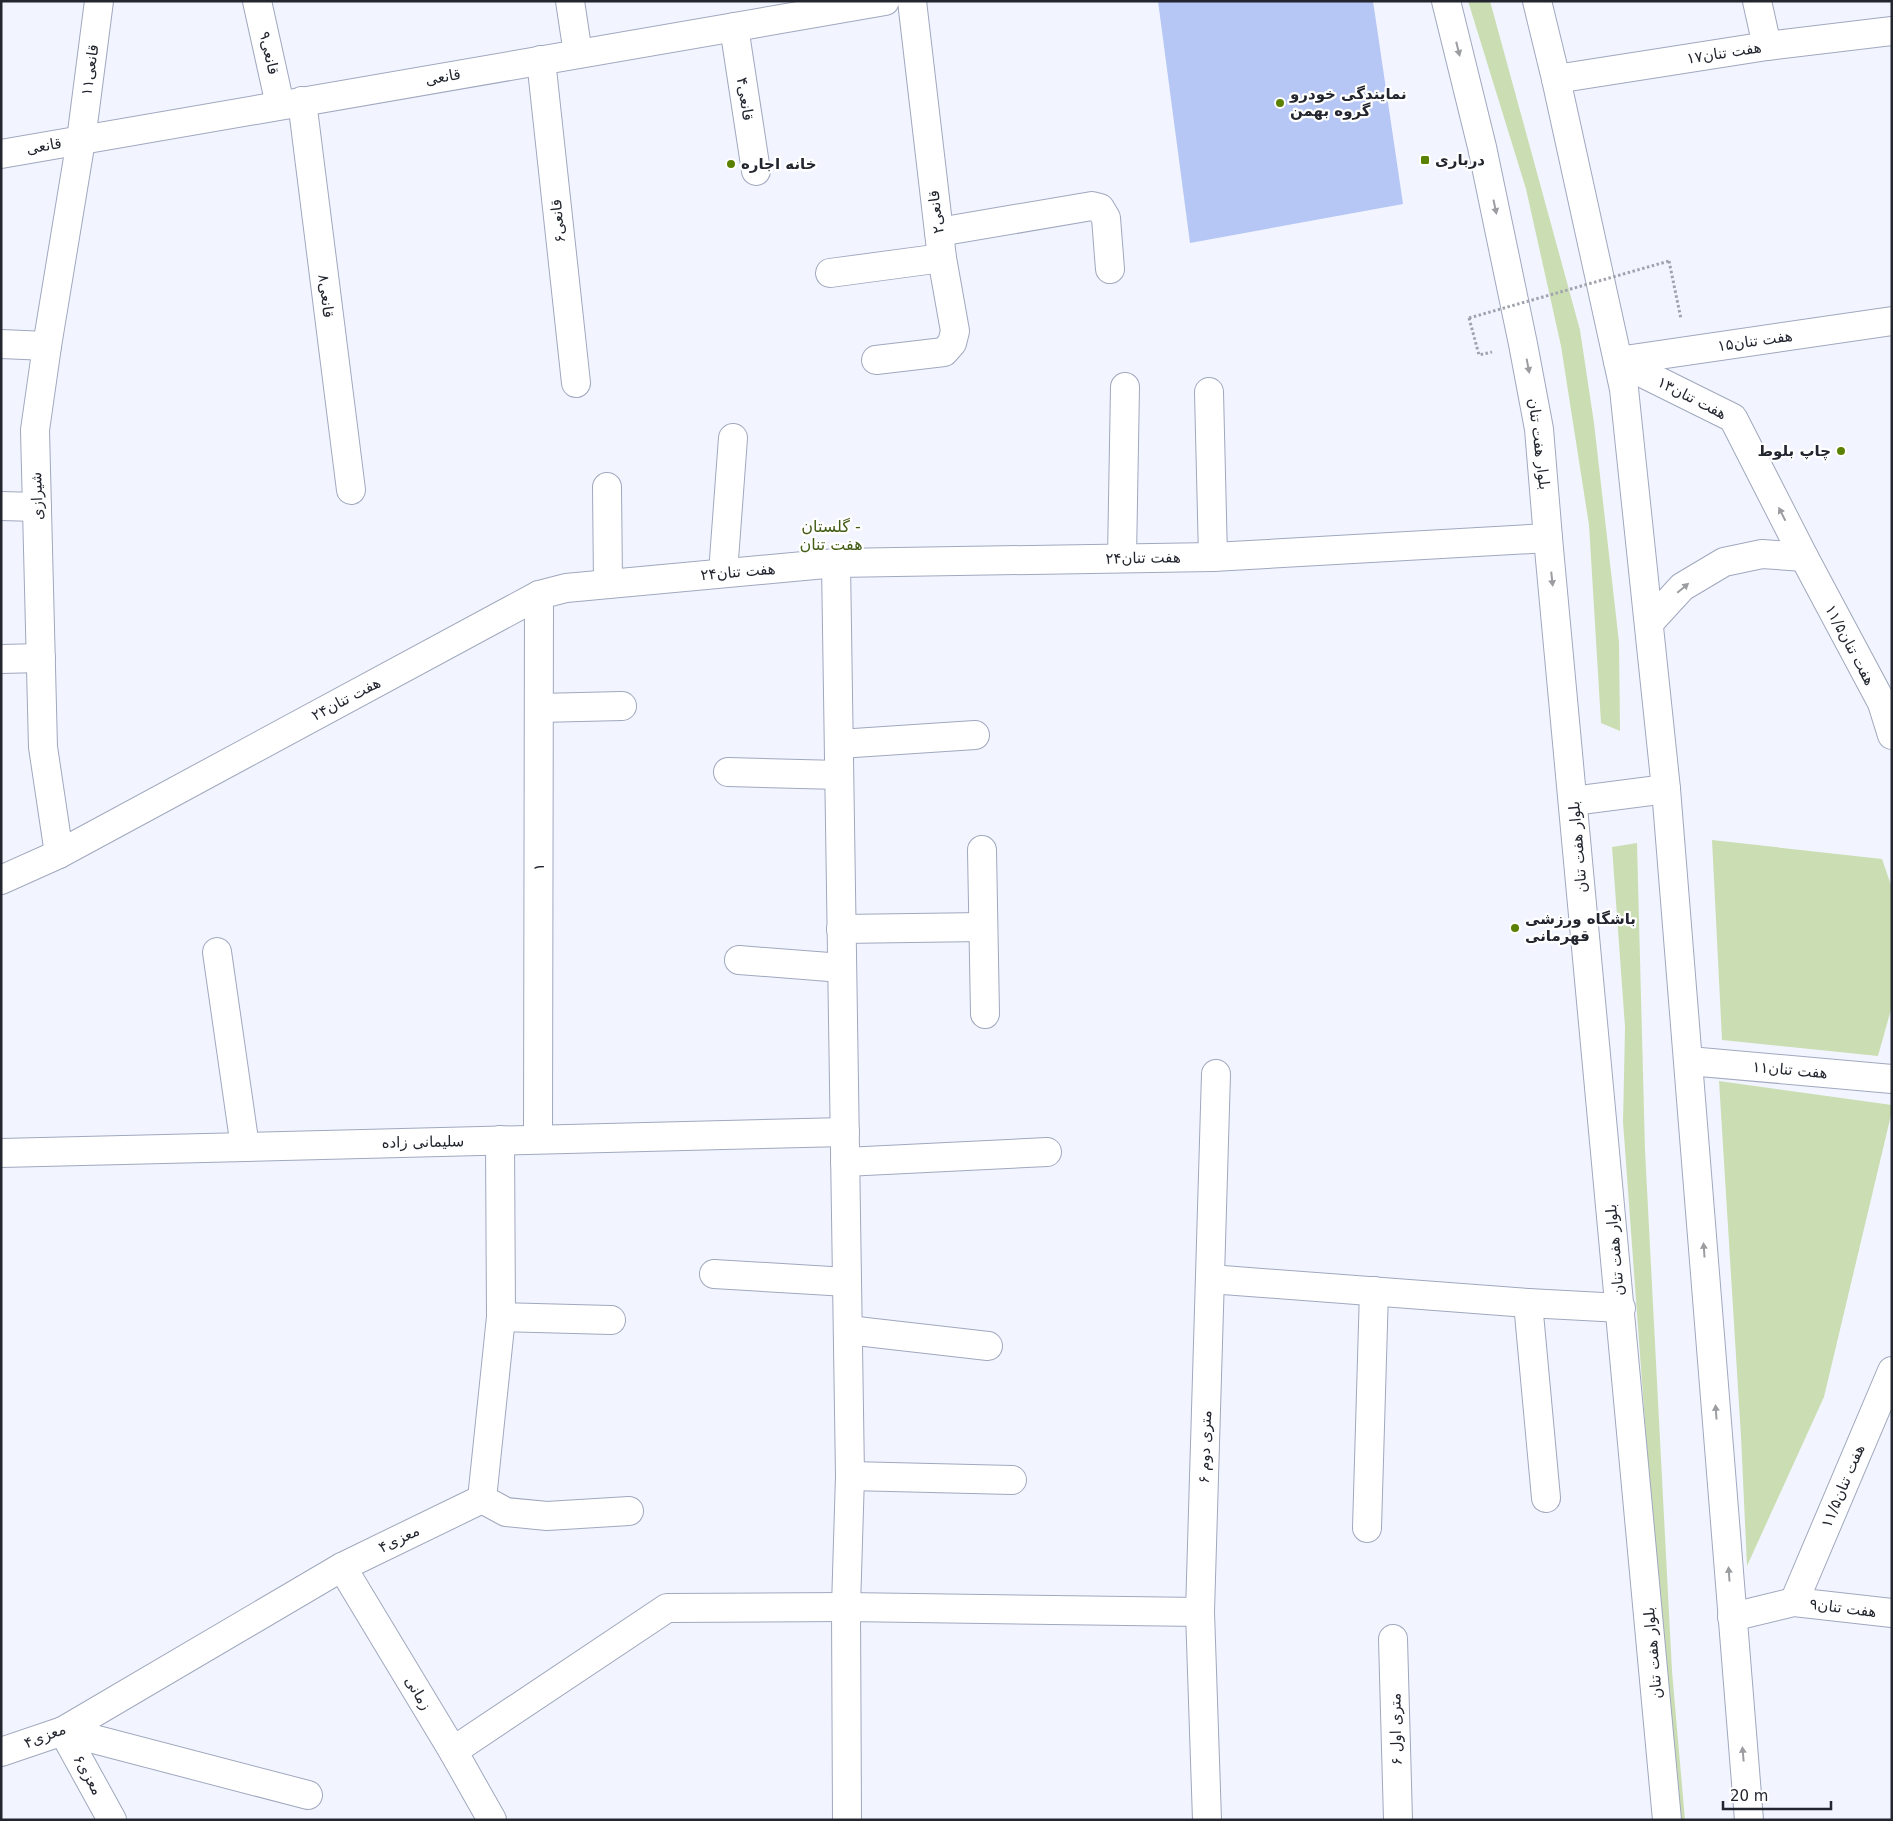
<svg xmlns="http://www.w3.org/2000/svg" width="1893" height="1821" font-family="'DejaVu Sans','Noto Naskh Arabic',sans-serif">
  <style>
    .green { fill: #cbdeb3 }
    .building { fill: #b6c6f5 }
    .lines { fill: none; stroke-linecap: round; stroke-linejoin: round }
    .minor-casing { stroke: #a0a8be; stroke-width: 30 }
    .tertiary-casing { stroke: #a0a8be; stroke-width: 30 }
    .primary-casing { stroke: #a0a8be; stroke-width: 30 }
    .path { stroke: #a0a3ad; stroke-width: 3; stroke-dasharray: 2.5 2.5; stroke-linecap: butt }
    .minor { stroke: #fff; stroke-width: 28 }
    .tertiary { stroke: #fff; stroke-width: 28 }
    .primary { stroke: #fff; stroke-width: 28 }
    .path-bridge { stroke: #a0a3ad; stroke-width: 3; stroke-dasharray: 2.5 2.5; stroke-linecap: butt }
    .oneway { fill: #9c9da1 }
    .poi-dot { fill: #5b8100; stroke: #fff; stroke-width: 2 }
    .labels { text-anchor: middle; stroke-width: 4.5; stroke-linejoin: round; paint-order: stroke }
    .street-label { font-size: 15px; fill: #23262f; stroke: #fff }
    .poi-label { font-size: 15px; font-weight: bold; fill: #23262f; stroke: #fff; text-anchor: start }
    .neighbourhood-label { font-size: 16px; fill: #435c16; stroke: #fff }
  </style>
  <rect width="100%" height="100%" fill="#f2f5ff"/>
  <!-- green -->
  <g class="green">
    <polygon points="1468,1 1490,1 1580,330 1594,423 1619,642 1620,731 1601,723 1589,525 1561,346 1526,189"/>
    <polygon points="1712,840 1882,859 1892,888 1892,1006 1878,1056 1722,1040"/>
    <polygon points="1637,843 1645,1150 1672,1671 1685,1820 1670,1820 1666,1711 1623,1122 1625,1027 1612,847"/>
    <polygon points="1719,1081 1892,1105 1892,1111 1824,1397 1747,1566 1741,1437"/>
  </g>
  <!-- building -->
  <polygon class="building" points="1158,1 1373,1 1403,204 1190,243"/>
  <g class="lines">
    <!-- minor casing -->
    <g class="minor-casing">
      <g id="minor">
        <polyline points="257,1 280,105"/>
        <polyline points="570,1 578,54"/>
        <polyline points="1757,1 1767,46"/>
        <polyline points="734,27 756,171"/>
        <polyline points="541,60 576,383"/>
        <polyline points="1556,79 1767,46 1892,31"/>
        <polyline points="302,101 351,490"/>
        <polyline points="939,232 1092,206 1100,208 1106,218 1110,269"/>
        <polyline points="830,273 942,258"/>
        <polyline points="1,344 47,346"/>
        <polyline points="876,360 944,352 952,343 955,331 942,258 912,1"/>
        <polyline points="1618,361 1733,418 1804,557 1882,703 1892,735"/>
        <polyline points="1618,361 1892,321"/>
        <polyline points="1209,392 1213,557"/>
        <polyline points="607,487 608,584"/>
        <polyline points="1,506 37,507"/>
        <polyline points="1122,558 1125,387"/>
        <polyline points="836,563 850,1476 846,1607 847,1820"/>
        <polyline points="723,573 733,438"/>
        <polyline points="1649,623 1682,587 1724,562 1762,554 1804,557"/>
        <polyline points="1,659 41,658"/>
        <polyline points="539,708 622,706"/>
        <polyline points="839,744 975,735"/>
        <polyline points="728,772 839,775"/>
        <polyline points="982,850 985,1014"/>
        <polyline points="59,854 43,747 35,430 47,346 81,140 99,1"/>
        <polyline points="1,880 59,854 539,595 566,588 836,563 1213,557 1548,538"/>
        <polyline points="841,929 983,927"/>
        <polyline points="217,952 245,1147"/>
        <polyline points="739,960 842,968"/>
        <polyline points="1689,1061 1892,1079"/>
        <polyline points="538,1139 539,595"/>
        <polyline points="1,1153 845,1132"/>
        <polyline points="845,1162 1047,1152"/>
        <polyline points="714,1274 847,1282"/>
        <polyline points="1210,1279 1528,1303 1621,1308"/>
        <polyline points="1528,1303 1546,1498"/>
        <polyline points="501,1317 611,1320"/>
        <polyline points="848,1330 988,1346"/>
        <polyline points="850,1476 1012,1480"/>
        <polyline points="482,1499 506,1512 547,1516 629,1511"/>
        <polyline points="1367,1528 1374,1291"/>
        <polyline points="342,1567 453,1751 492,1820"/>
        <polyline points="1794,1602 1892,1371"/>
        <polyline points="1732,1617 1794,1602 1892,1613"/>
        <polyline points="1393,1639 1398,1820"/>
        <polyline points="63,1731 308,1795"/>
        <polyline points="63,1731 112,1820"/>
        <polyline points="453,1751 667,1608 846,1607 1200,1612"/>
        <polyline points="1,1752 63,1731 342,1567 482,1499 501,1317 500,1140"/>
        <polyline points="1207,1820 1200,1612 1216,1074"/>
      </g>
    </g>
    <!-- tertiary casing -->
    <g class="tertiary-casing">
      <polyline id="tertiary" points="1,154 885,1"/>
    </g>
    <!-- primary casing -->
    <g class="primary-casing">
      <g id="primary">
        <polyline points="1446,1 1482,147 1523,344 1539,429 1548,538 1667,1820"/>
        <polyline points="1537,1 1556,79 1624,389 1666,789 1749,1820"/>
        <polyline points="1573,801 1666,789"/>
      </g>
    </g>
    <!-- path -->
    <g class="path">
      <polyline points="1669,261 1681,319"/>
      <polyline points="1469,318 1479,355 1492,352"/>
    </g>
    <!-- minor -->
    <use href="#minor" class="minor"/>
    <!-- tertiary -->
    <use href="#tertiary" class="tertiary"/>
    <!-- primary -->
    <use href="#primary" class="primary"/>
    <!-- path-bridge -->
    <polyline class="path-bridge" points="1469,318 1669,261"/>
  </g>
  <!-- one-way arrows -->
  <defs><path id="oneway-solid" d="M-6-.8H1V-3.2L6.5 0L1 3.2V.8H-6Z" transform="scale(1.25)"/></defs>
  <g class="oneway">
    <use href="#oneway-solid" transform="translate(1458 49) rotate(76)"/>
    <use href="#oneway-solid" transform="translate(1495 207) rotate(78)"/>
    <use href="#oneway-solid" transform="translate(1528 366) rotate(79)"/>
    <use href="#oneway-solid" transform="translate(1782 514) rotate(-117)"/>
    <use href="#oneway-solid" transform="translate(1552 579) rotate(84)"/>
    <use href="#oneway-solid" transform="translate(1683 588) rotate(-40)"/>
    <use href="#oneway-solid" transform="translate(1704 1250) rotate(-94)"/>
    <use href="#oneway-solid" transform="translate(1716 1412) rotate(-94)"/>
    <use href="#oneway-solid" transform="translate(1729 1574) rotate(-94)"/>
    <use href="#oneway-solid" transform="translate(1743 1754) rotate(-95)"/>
  </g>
  <!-- markers -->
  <g class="poi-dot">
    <circle cx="1280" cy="103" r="5"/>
    <rect x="1420" y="155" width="10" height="10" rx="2.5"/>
    <circle cx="731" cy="164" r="5"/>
    <circle cx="1841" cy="451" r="5"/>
    <circle cx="1515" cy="928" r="5"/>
  </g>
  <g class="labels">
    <!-- street labels -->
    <g class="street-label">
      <text transform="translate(269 53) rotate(77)" y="5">۹قانعی</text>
      <text transform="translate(1724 53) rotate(-9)" y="5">هفت تنان۱۷</text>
      <text transform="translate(90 70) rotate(-82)" y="5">۱۱قانعی</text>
      <text transform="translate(443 77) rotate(-10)" y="5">قانعی</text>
      <text transform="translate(745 99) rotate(81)" y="5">۴قانعی</text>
      <text transform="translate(44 146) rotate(-10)" y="5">قانعی</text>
      <text transform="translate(936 212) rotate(-97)" y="5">۲قانعی</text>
      <text transform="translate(558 221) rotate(-96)" y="5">۶قانعی</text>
      <text transform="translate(326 296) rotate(83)" y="5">۸قانعی</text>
      <text transform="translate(1755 341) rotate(-8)" y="5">هفت تنان۱۵</text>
      <text transform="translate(1692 398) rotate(27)" y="5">۱۳هفت تنان</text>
      <text transform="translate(1539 444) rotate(83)" y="5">بلوار هفت تنان</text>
      <text transform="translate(37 496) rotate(-92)" y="5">شیرازی</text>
      <text transform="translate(1143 558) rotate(-1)" y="5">هفت تنان۲۴</text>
      <text transform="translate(738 572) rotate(-5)" y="5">هفت تنان۲۴</text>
      <text transform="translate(1850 645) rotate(62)" y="5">۱۱/۵هفت تنان</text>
      <text transform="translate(346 699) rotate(-28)" y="5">هفت تنان۲۴</text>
      <text transform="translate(1578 847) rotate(-95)" y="5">بلوار هفت تنان</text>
      <text transform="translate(539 867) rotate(-90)" y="5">۱</text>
      <text transform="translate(1790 1070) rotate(5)" y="5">هفت تنان۱۱</text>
      <text transform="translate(423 1142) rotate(-1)" y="5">سلیمانی زاده</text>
      <text transform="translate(1615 1250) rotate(-95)" y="5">بلوار هفت تنان</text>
      <text transform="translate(1205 1447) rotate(-88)" y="5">۶ متری دوم</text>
      <text transform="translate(1843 1486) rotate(-67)" y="5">۱۱/۵هفت تنان</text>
      <text transform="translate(399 1539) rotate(-26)" y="5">۴معزی</text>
      <text transform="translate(1843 1608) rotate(7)" y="5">هفت تنان۹</text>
      <text transform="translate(1653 1653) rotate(-95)" y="5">بلوار هفت تنان</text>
      <text transform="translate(418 1693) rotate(59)" y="5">زمانی</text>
      <text transform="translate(1396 1729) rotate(-91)" y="5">۶ متری اول</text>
      <text transform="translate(45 1736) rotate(-21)" y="5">۴معزی</text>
      <text transform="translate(88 1775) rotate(61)" y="5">۶معزی</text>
    </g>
    <!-- poi labels -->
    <g class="poi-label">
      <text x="1290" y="99">نمایندگی خودرو<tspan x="1290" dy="17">گروه بهمن</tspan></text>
      <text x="1435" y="165">درباری</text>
      <text x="741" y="169">خانه اجاره</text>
      <text x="1831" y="456" text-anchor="end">چاپ بلوط</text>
      <text x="1525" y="924">باشگاه ورزشی<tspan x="1525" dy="17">قهرمانی</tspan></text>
    </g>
    <!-- neighbourhood labels -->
    <g class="neighbourhood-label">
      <text x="831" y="532">گلستان -<tspan x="831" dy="18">هفت تنان</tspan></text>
    </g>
  </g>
  <!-- border -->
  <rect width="1893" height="1821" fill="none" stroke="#23262f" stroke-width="5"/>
  <!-- scale -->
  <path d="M1723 1801v8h108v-8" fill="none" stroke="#23262f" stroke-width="2.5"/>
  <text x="1730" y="1801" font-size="15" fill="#23262f" stroke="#ffffff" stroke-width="4" paint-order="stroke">20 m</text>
</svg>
